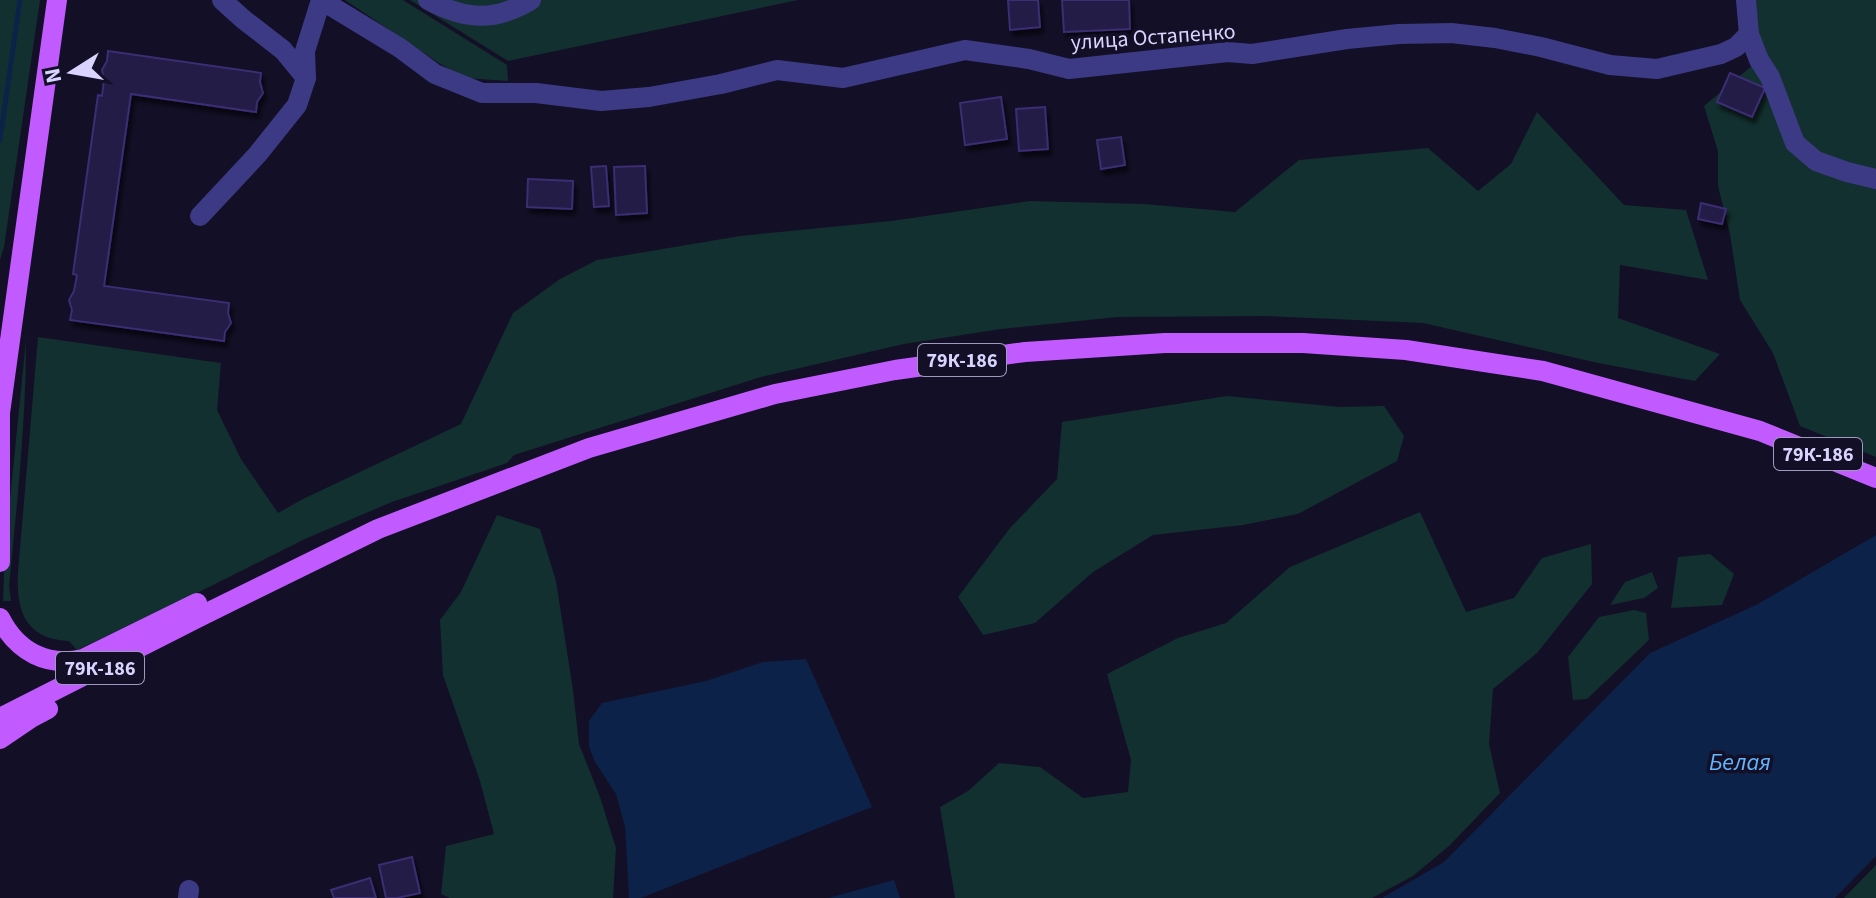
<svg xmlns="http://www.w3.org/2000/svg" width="1876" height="898" font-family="'Source Sans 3',sans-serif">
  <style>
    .green { fill: #12302f }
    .water { fill: #0c2248 }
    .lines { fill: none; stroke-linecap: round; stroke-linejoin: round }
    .stream { stroke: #0c2248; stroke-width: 5 }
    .building { fill: #241b47; stroke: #3b2d73; stroke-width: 2; filter: url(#shadow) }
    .minor { stroke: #3d3a85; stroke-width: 20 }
    .major { stroke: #c25bff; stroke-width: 20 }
    .labels { text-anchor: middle; stroke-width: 7; stroke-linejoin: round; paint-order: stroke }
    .shield { fill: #130f26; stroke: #9e99be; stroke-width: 2 }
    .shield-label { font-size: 20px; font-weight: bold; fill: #d9d4ff }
    .street-label { font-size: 22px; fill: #d9d4ff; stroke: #130f26 }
    .water-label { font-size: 24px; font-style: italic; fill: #62b6ff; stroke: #130f26 }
  </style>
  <defs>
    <filter id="shadow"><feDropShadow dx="3" dy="5.5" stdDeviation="2" flood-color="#0009"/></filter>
  </defs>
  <rect width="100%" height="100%" fill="#130f26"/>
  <!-- green -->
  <g class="green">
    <polygon points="0,0 40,0 4,247 0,260"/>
    <polygon points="345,0 403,0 507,65 508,81 465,78 437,62"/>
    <polygon points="410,0 798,0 508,61"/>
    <polygon points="1746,0 1876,0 1876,457 1800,426 1773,353 1740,300 1730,234 1718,186 1718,151 1704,106 1754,64"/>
    <path d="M 1537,112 L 1624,205 L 1686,210 L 1708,280 L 1620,265 L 1618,318 L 1720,354 L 1695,381 L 1598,363 L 1423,323 L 1267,316 L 1117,317 L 1001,329 L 904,344 L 761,377 L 514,455 L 507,463 L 392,502 L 307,538 L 187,598 L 77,650 L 69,641 C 25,639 16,611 18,572 L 38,337 L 221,363 L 217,410 L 241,459 L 278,513 L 303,499 L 461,424 L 513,313 L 560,279 L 597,260 L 740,236 L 891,221 L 1030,201 L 1144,204 L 1235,212 L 1299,160 L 1428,148 L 1478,191 L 1511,164 Z"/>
    <path d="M 26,340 C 26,422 17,504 9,586 L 11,601 L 3,601 L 5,549 Z"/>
    <polygon points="1227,396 1339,407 1384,406 1404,436 1397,461 1298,514 1243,525 1153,535 1093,572 1035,623 983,635 958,597 1010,528 1057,479 1062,422"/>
    <polygon points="1420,512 1466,612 1514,598 1542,558 1591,544 1592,584 1537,653 1493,689 1489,744 1500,793 1449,846 1413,876 1372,898 955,898 940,807 968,791 999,763 1040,767 1083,798 1128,792 1131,760 1107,674 1178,638 1226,623 1290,567"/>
    <polygon points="497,515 540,529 556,581 573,690 579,744 600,797 616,848 613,898 450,898 441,894 446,846 494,834 480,781 443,675 440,620 461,592"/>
    <polygon points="1710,554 1734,574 1722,605 1671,608 1678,557"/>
    <polygon points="1652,572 1658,588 1644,598 1610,605 1625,582"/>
    <polygon points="1634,610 1646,613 1649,640 1587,699 1573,700 1568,657 1599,617"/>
    <polygon points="1876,865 1876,898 1844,898"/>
  </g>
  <!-- water -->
  <g class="water">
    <polygon points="1876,535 1876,856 1835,898 1382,898 1444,862 1650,653 1756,605"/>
    <polygon points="806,659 872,807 641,898 629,898 625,827 616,794 595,762 589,747 589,721 602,703 706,681 763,662"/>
    <polygon points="894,880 900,898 828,898"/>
  </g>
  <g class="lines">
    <!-- stream -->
    <polyline class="stream" points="0,140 20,0"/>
  </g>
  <!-- building -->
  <g class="building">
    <polygon points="1008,0 1038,0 1040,27 1010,30"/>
    <polygon points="1062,0 1129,0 1130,29 1064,32"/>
    <polygon points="108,51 261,73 260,82 263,93 257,102 256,112 131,94 104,286 229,303 228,313 231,323 225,332 224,341 70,320 72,310 69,300 74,291 77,275 73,274 98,95 102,96 104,80 102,70 107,61"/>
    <polygon points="1730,73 1765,88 1752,117 1717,102"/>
    <polygon points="1001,97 1007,139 965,145 960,103"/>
    <polygon points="1045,107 1048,149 1019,151 1016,109"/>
    <polygon points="1121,137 1125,165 1101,169 1097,140"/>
    <polygon points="606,166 609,206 594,207 591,167"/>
    <polygon points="645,166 647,213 616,215 614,167"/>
    <polygon points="528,179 573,181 572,209 527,207"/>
    <polygon points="1701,203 1726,209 1722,224 1698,219"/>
    <polygon points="412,857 420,893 397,898 386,898 379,865"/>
    <polygon points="370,878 376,898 334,898 331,890"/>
  </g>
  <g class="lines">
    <!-- minor -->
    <g class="minor">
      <polyline points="222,0 243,19 283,50 306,78"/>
      <polyline points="321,0 400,48 435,74 482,93 536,93 601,101 649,97 721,84 777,70 843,78 965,50 1029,59 1069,69 1228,52 1252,54 1347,39 1399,34 1451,33 1495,38 1541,47 1610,65 1657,69 1721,54 1736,47 1749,34"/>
      <path d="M 428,0 C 465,20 495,22 531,0"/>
      <polyline points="1746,0 1749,34 1759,60 1770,77 1795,143 1816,161 1847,172 1876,179"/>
      <polyline points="200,216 257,155 297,105 306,78 305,51 321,0"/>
      <polyline points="188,898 189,890"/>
    </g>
    <!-- major -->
    <g class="major">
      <polyline points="0,413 57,0"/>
      <polyline points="0,562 0,411"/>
      <path d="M 0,618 C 17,652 47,667 83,659 L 197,603"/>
      <polyline points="0,718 199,617 378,529 589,448 775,394 895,370 1025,352 1165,343 1303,343 1406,350 1543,371 1760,431 1876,478"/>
      <polyline points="0,739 31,718 48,709"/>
    </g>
  </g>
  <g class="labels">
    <!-- shield labels -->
    <g class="shield">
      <rect x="918" y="344" width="88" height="32" rx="6"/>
      <rect x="1774" y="438" width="88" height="32" rx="6"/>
      <rect x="56" y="652" width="88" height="32" rx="6"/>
    </g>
    <g class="shield-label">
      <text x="962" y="367">79К-186</text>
      <text x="1818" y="461">79К-186</text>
      <text x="100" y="675">79К-186</text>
    </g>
    <!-- street labels -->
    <g class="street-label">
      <text transform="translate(1153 36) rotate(-4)" y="8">улица Остапенко</text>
    </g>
    <!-- water labels -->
    <g class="water-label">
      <text x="1740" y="770">Белая</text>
    </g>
  </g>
  <!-- north arrow -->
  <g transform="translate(72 72) rotate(259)" stroke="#130f26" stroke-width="6" paint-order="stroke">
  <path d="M0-6L14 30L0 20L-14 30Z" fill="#d9d4ff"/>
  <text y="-12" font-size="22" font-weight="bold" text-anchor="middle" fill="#d9d4ff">N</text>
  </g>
</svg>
